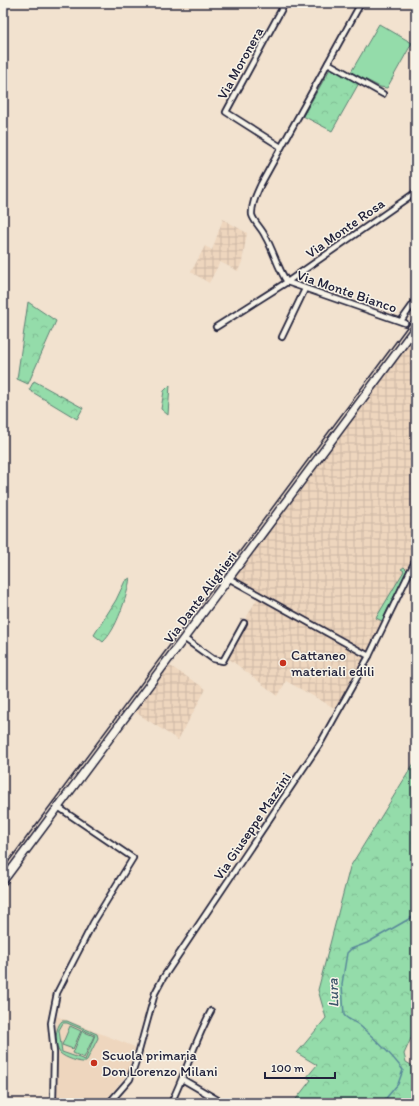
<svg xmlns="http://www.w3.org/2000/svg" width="419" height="1106" font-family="Itim,sans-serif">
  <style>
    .built { fill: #eed6be }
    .industrial { fill: url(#industrial-grid) }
    .grass { fill: #94dcaa; stroke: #5b7f72; fill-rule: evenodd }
    .forest { fill: url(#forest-crowns); stroke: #5b7f72 }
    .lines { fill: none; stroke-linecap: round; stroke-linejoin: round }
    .stream { stroke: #588899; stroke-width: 1.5 }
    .street-casing { stroke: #22223b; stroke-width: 8 }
    .secondary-casing { stroke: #22223b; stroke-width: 10 }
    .street { stroke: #f7f3e8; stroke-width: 4.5 }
    .secondary { stroke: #f7f3e8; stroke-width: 7 }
    .rail { stroke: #22223b; stroke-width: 1.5 }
    .poi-dot { fill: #c8321e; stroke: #f7f3e8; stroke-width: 1.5 }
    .labels { text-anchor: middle; stroke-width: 3; stroke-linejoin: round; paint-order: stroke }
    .street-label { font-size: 14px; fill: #22223b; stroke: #f7f3e8 }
    .poi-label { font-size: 14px; fill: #22223b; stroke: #f7f3e8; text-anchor: start }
    .water-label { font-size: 15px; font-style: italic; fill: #3d556a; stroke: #f7f3e8 }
  </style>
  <defs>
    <pattern id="industrial-grid" width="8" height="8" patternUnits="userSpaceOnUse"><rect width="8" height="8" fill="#eed6be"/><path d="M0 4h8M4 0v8" fill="none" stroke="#ccb7a4"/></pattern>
    <pattern id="forest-crowns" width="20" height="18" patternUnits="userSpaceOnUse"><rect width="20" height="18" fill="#94dcaa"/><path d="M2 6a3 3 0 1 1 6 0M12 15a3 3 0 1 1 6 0" fill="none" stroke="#7fbc93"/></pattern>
  </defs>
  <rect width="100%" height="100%" fill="#f2e2cf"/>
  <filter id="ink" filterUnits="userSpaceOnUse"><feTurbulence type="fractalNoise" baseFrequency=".025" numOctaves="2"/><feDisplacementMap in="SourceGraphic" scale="8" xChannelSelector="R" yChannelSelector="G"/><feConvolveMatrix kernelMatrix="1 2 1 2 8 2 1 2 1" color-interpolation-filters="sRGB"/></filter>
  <g filter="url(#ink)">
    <!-- built -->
    <polygon class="built" points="56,1016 135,1047 129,1072 103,1103 56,1103"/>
    <!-- industrial -->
    <g class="industrial">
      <polygon points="223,219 247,233 242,262 238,271 220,262 209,283 191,272 205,246 212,250"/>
      <polygon points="416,331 416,554 382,621 367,659 338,710 286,681 278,696 224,655 242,619 245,620 258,597 230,580"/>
      <polygon points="167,664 206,689 178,740 132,710"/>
    </g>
    <!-- grass -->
    <g class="grass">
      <polygon points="379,24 412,43 387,88 380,87 351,72"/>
      <polygon points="404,567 407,570 382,621 376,618 404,571 401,569"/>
      <path d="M 62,1021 L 67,1021 L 97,1034 L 98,1038 L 86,1062 C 80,1063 65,1058 60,1053 C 54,1045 55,1027 62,1021 ZM 63,1023 L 67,1023 L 95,1035 L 85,1060 L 62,1052 L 59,1030 Z"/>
      <polygon points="70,1026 81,1031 73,1049 62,1045"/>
      <polygon points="82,1031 94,1036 84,1058 73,1053"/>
    </g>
    <!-- forest -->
    <g class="forest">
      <polygon points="330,69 333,69 359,83 332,131 303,116"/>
      <polygon points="28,302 56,321 28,384 17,379"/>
      <polygon points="34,381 83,408 77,419 29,390"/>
      <polygon points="170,385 168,415 161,409 164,391"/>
      <path d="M 130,578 C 127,596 117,629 103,642 L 94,635 L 116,600 L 125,581 Z"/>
      <polygon points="416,760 416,1027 404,1054 406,1062 416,1068 416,1103 293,1103 311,1080 307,1077 317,1065 297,1053 326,1018 318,990 350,867"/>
    </g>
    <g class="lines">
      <!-- stream -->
      <g class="stream">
        <polyline points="416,806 413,820 416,827"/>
        <path d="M 382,1103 L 398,1084 L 403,1070 C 392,1055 373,1037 359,1025 C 354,1021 348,1020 344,1015 L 342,984 L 347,953 L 351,949 L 367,943 L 416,915"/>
      </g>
      <!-- street casing -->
      <g class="street-casing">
        <g id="street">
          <path d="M 361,3 L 261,184 C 257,193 251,204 252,215 C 254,222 262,229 265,236 C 274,251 277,267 287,282 L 405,323"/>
          <polyline points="328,63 383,94"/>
          <polyline points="281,147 226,112 285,3"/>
          <polyline points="401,321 416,300"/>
          <polyline points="216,327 287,282 416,192"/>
          <polyline points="282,337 305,289"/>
          <polyline points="230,579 369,656"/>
          <polyline points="185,639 213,659 223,661 244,623"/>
          <polyline points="182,1079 223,1103"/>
          <polyline points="3,1102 5,1103"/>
          <polyline points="53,1103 54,1053 51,1023 57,993 93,923 133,858 58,807"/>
          <polyline points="109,1103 130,1079 137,1058 155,993 163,978 321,742 369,656 416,559"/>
          <path d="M 171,1103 C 186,1072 195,1041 211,1011"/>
        </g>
      </g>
      <!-- secondary casing -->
      <g class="secondary-casing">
        <polyline id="secondary" points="3,881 416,327"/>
      </g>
      <!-- street -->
      <use href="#street" class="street"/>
      <!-- secondary -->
      <use href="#secondary" class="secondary"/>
      <!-- rail -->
      <polyline class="rail" points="3,869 416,315"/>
    </g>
  </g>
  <!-- markers -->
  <g class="poi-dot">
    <circle cx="283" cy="663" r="4"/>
    <circle cx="94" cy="1063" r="4"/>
  </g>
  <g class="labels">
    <!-- street labels -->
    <g class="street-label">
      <text transform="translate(240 63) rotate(-61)" y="5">Via Moronera</text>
      <text transform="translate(345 228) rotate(-35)" y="5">Via Monte Rosa</text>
      <text transform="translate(347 291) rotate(19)" y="5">Via Monte Bianco</text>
      <text transform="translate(200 597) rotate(-53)" y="5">Via Dante Alighieri</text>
      <text transform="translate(252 826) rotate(-56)" y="5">Via Giuseppe Mazzini</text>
    </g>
    <!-- poi labels -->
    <g class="poi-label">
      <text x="291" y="660">Cattaneo<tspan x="291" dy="16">materiali edili</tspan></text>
      <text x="102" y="1060">Scuola primaria<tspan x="102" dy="16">Don Lorenzo Milani</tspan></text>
    </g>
    <!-- water labels -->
    <g class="water-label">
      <text transform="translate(333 993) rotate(-92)" y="5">Lura</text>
    </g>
  </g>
  <!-- margin -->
  <rect width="419" height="1106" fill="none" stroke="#f7f3e8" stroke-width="16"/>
  <rect x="8" y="8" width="403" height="1090" fill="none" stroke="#22223b" stroke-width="1.5" filter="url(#ink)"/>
  <!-- scale -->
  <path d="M265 1072v6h70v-6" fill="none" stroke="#22223b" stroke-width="2"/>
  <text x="271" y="1072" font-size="12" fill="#22223b" stroke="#f7f3e8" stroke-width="3" paint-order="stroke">100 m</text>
</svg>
